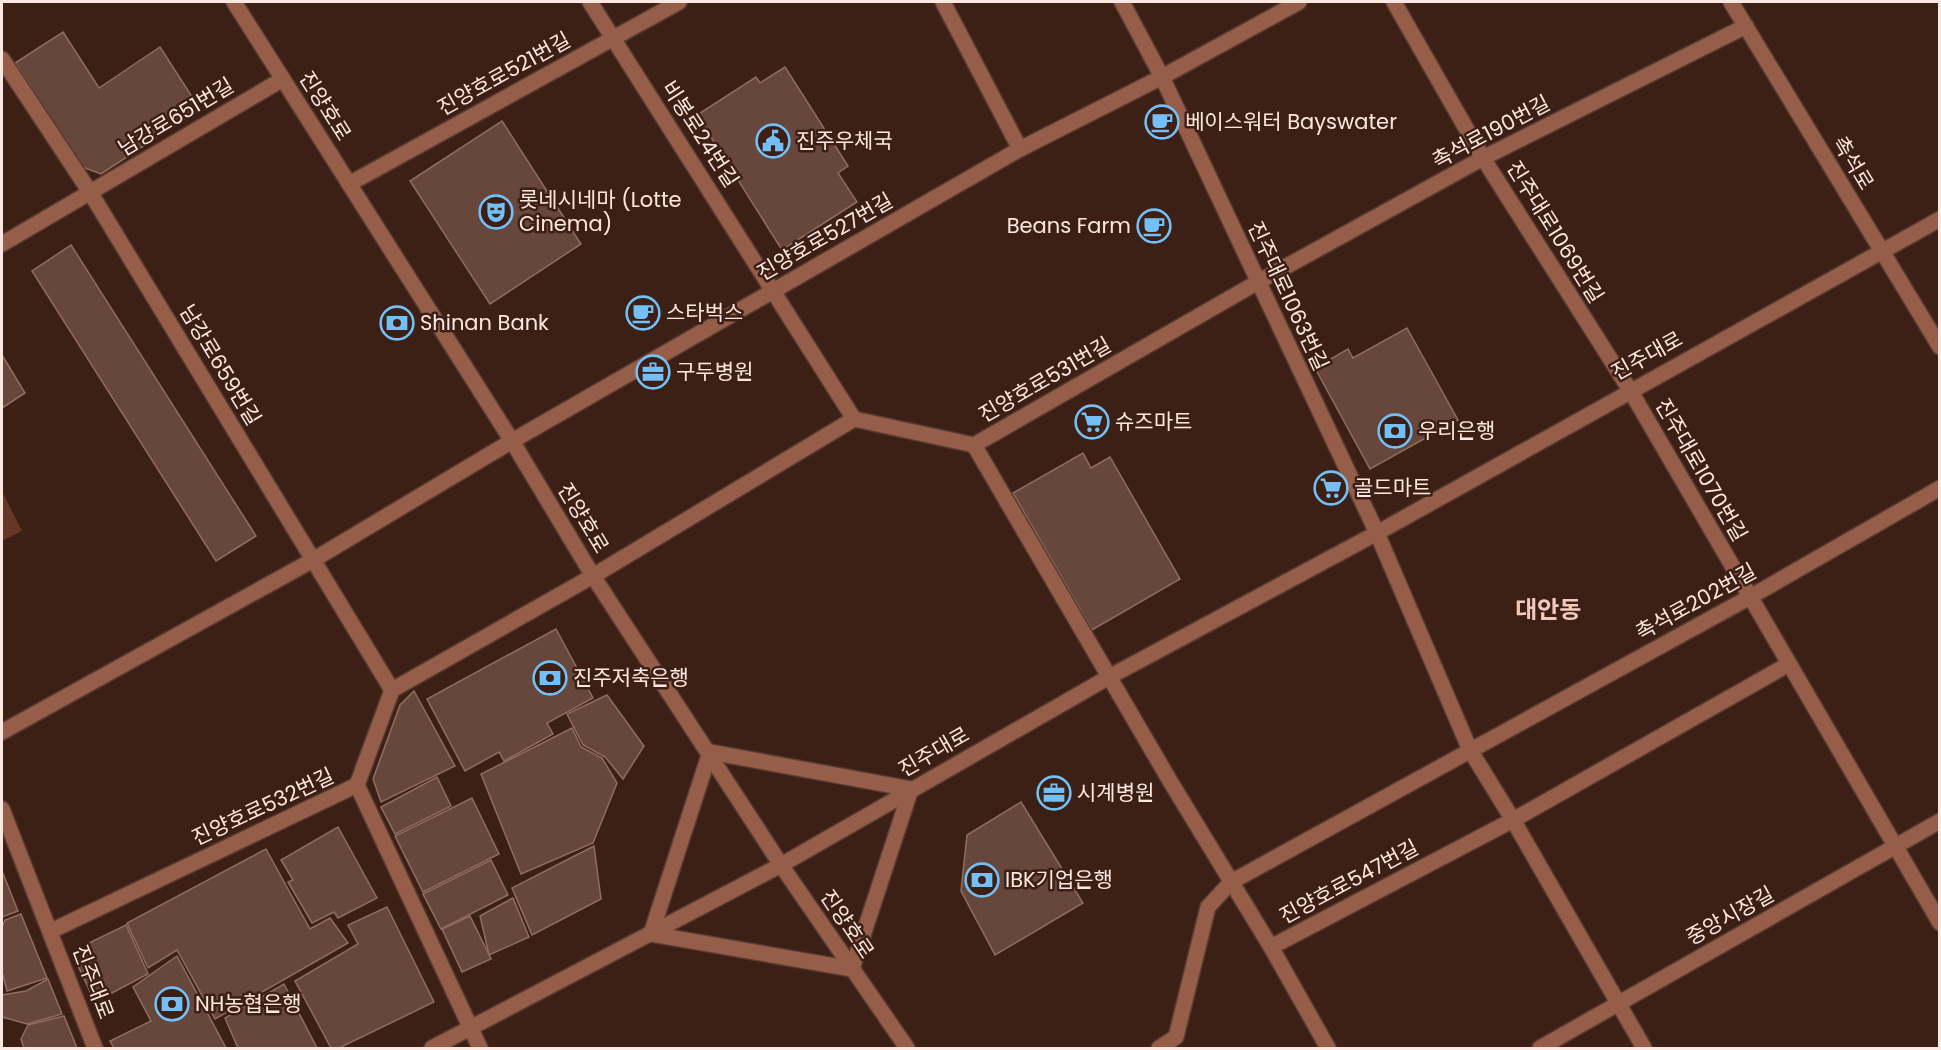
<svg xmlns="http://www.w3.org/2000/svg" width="1941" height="1050" font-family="Poppins,'Noto Sans KR',sans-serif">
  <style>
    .green { fill: #663726 }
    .building { fill: #67463b; stroke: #906d61; stroke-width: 1.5 }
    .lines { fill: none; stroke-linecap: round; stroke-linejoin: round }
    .minor-casing { stroke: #573b31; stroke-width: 18 }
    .minor { stroke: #965d49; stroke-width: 15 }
    .labels { text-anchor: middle; stroke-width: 5; stroke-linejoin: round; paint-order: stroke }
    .street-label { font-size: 21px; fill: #fce8e0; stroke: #3c1f15 }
    .poi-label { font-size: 21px; fill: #fce8e0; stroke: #3c1f15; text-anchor: start }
    .quarter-label { font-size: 24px; font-weight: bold; fill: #f2cabc; stroke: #3c1f15 }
  </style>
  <rect width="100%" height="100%" fill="#3c1f15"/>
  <!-- green -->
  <polygon class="green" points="2,491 22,531 2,541"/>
  <!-- building -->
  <g class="building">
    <polygon points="63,32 99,88 160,47 200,109 101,174 82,167 15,63"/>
    <polygon points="785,67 848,166 838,173 857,202 782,250 697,115 756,77 760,83"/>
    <polygon points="502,121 581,244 490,304 410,181"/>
    <polygon points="71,245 256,536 216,561 32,271"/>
    <polygon points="1407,328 1458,420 1370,469 1315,368 1348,349 1353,358"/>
    <polygon points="2,355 25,393 2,408"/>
    <polygon points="1083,453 1091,468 1110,457 1180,579 1092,630 1013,493"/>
    <polygon points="556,629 593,698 547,723 553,734 504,761 499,752 465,771 427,699"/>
    <polygon points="414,691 455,766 381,802 373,779 400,705"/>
    <polygon points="607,695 644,746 623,779 605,757 583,745 567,714"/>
    <polygon points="572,728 581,747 602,758 617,783 593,843 521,874 481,774"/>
    <polygon points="437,777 451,806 395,834 381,807"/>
    <polygon points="472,798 499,854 423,892 395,836"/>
    <polygon points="1021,802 1083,903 995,955 961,891 967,835"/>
    <polygon points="338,827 377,898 338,918 334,912 312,923 288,882 293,880 281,860"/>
    <polygon points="594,846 601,899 532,935 512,888"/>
    <polygon points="266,849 310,929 330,918 348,943 215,1019 177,950 148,968 127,923"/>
    <polygon points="491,860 508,895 441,929 423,894"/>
    <polygon points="2,871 18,911 2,917"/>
    <polygon points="513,898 529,937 489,955 480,916"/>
    <polygon points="387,907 434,1002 339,1048 331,1048 295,981 358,944 348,925"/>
    <polygon points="21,914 47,978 7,991 2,972 2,927 5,920"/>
    <polygon points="470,916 491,959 462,972 442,929"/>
    <polygon points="126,925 148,974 95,1002 78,966 87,944"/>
    <polygon points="177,956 226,1048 114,1048 110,1041 151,1021 133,987"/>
    <polygon points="48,979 62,1014 27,1024 2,1017 2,995 26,991"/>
    <polygon points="284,984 317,1048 238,1048 225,1018"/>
    <polygon points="64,1016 77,1048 24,1048 21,1039 28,1025"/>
  </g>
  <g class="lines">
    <!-- minor casing -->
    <g class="minor-casing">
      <g id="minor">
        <polyline points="234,2 512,441 593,576 781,865 907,1048"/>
        <polyline points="590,2 854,419"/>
        <polyline points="943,2 1020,149"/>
        <polyline points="1122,2 1162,77 1377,533 1470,750 1513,820 1644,1048"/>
        <polyline points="1394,2 1483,158 1630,390 1940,923"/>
        <polyline points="1731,2 1940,347"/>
        <polyline points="2,59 90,192 392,690"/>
        <polyline points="349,184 679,2"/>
        <polyline points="2,244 283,79"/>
        <polyline points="974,445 1170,781 1271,947 1328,1048"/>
        <polyline points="2,732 313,560 512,441 1020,149 1162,77 1299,2"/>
        <polygon points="710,752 911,789 852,969 651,934"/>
        <polyline points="357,785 480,1048"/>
        <polyline points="2,809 95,1048"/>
        <polyline points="51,931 357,785 392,690 593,576 854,419 974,445 1258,282 1483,158 1746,26"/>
        <polyline points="1271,947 1513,820 1789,664"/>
        <polyline points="432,1048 781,865 1109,677 1377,533 1940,219"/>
        <polyline points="1159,1048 1176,1037 1208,907 1231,882 1750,597 1940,488"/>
        <polyline points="1540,1048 1940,821"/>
      </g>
    </g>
    <!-- minor -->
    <use href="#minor" class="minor"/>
  </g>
  <!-- icons -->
  <defs>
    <g id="cafe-ring" transform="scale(1.725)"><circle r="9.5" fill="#3c1f15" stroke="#74c0f6" stroke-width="1.5"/><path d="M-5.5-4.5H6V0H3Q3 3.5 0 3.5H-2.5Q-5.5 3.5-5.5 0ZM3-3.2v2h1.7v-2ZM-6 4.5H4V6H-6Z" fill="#74c0f6"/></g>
    <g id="civic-ring" transform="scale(1.725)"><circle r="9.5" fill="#3c1f15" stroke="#74c0f6" stroke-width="1.5"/><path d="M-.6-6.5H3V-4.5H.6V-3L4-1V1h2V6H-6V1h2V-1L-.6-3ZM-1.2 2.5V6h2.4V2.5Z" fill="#74c0f6"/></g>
    <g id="theatre-ring" transform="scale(1.725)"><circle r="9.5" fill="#3c1f15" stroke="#74c0f6" stroke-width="1.5"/><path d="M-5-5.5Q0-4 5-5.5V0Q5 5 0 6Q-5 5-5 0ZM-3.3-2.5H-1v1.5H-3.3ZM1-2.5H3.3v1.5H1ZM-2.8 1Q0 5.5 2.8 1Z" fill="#74c0f6"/></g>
    <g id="bank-ring" transform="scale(1.725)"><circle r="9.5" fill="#3c1f15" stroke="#74c0f6" stroke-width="1.5"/><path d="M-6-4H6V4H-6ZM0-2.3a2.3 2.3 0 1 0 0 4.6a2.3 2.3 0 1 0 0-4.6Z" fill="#74c0f6"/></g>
    <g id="office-ring" transform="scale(1.725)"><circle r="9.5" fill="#3c1f15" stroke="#74c0f6" stroke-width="1.5"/><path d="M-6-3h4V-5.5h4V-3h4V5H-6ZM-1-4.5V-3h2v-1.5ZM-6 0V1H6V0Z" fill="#74c0f6"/></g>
    <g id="supermarket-ring" transform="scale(1.725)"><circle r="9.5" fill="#3c1f15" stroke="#74c0f6" stroke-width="1.5"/><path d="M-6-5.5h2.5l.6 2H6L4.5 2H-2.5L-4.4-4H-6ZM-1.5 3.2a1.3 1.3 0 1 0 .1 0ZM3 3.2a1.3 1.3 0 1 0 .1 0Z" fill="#74c0f6"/></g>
  </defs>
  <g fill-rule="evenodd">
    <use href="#cafe-ring" x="1162" y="122"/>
    <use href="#civic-ring" x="773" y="141"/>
    <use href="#theatre-ring" x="496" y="212"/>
    <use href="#cafe-ring" x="1154" y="226"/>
    <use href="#cafe-ring" x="643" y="313"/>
    <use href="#bank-ring" x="397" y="323"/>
    <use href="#office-ring" x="653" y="372"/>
    <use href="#supermarket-ring" x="1092" y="422"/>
    <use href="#bank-ring" x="1395" y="431"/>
    <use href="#supermarket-ring" x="1331" y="488"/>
    <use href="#bank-ring" x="550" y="678"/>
    <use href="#office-ring" x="1054" y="793"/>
    <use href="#bank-ring" x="982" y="880"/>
    <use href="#bank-ring" x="172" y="1004"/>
  </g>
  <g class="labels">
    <!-- street labels -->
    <g class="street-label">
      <text transform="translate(504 74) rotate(-29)" y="7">진양호로521번길</text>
      <text transform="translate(325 106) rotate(58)" y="7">진양호로</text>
      <text transform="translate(176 117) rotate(-31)" y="7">남강로651번길</text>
      <text transform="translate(1491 132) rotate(-28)" y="7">촉석로190번길</text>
      <text transform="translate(700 134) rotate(57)" y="7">비봉로24번길</text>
      <text transform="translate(1853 163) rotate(59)" y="7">촉석로</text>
      <text transform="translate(1555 232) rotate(58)" y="7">진주대로1069번길</text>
      <text transform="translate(825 237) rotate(-30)" y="7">진양호로527번길</text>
      <text transform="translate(1288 296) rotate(65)" y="7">진주대로1063번길</text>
      <text transform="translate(1647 356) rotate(-29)" y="7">진주대로</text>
      <text transform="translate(220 365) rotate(59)" y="7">남강로659번길</text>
      <text transform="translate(1045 380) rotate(-30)" y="7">진양호로531번길</text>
      <text transform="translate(1701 470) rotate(60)" y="7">진주대로1070번길</text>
      <text transform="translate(583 518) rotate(59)" y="7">진양호로</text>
      <text transform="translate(1696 602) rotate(-29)" y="7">촉석로202번길</text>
      <text transform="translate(934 752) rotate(-30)" y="7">진주대로</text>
      <text transform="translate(263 807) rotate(-25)" y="7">진양호로532번길</text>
      <text transform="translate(1349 882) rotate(-28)" y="7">진양호로547번길</text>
      <text transform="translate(1730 916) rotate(-29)" y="7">중앙시장길</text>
      <text transform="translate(847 924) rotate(56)" y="7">진양호로</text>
      <text transform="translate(93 982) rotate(69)" y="7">진주대로</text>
    </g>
    <!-- poi labels -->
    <g class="poi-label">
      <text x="1185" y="129">베이스워터 Bayswater</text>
      <text x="796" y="148">진주우체국</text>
      <text x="519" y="207">롯네시네마 (Lotte<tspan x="519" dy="24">Cinema)</tspan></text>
      <text x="1131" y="233" text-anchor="end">Beans Farm</text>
      <text x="666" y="320">스타벅스</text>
      <text x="420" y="330">Shinan Bank</text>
      <text x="676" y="379">구두병원</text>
      <text x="1115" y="429">슈즈마트</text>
      <text x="1418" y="438">우리은행</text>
      <text x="1354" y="495">골드마트</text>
      <text x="573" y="685">진주저축은행</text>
      <text x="1077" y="800">시계병원</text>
      <text x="1005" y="887">IBK기업은행</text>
      <text x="195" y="1011">NH농협은행</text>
    </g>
    <!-- quarter labels -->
    <g class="quarter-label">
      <text x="1548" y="618">대안동</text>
    </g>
  </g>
  <!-- border -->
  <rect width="1941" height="1050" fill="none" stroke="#fce8e0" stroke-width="6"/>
</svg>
